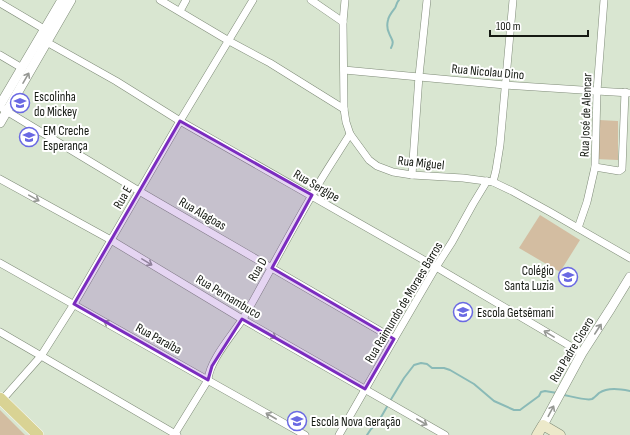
<svg xmlns="http://www.w3.org/2000/svg" width="630" height="435" font-family="'Sofia Sans Condensed',sans-serif">
  <style>
    .green { fill: #d3bda1 }
    .lines { fill: none; stroke-linecap: round; stroke-linejoin: round }
    .stream { stroke: #8abab7; stroke-width: 2 }
    .minor-casing { stroke: #7f8b78; stroke-width: 8 }
    .tertiary-casing { stroke: #7f8b78; stroke-width: 10 }
    .secondary-casing { stroke: #7f8b78; stroke-width: 11 }
    .primary-casing { stroke: #fff; stroke-width: 12 }
    .minor { stroke: #fff; stroke-width: 7 }
    .tertiary { stroke: #fff; stroke-width: 9 }
    .secondary { stroke: #ece9ca; stroke-width: 10 }
    .primary { stroke: #d9d394; stroke-width: 11 }
    .oneway { stroke: #969894 }
    .marked { fill: #7b2cbf; fill-opacity: 0.2; stroke: #7b2cbf; stroke-width: 3; stroke-linejoin: round }
    .labels { text-anchor: middle; stroke-width: 4; stroke-linejoin: round; paint-order: stroke }
    .street-label { font-size: 13px; fill: #151912; stroke: #fff }
    .poi-label { font-size: 13px; fill: #151912; stroke: #fff; text-anchor: start }
  </style>
  <rect width="100%" height="100%" fill="#d9e6d1"/>
  <!-- green -->
  <g class="green">
    <polygon points="599,120 618,121 618,160 596,159"/>
    <polygon points="540,215 580,240 560,272 519,248"/>
    <polygon points="0,410 25,435 0,435"/>
  </g>
  <g class="lines">
    <!-- stream -->
    <g class="stream">
      <path d="M 391,48 C 395,41 391,39 389,33 C 387,29 387,24 388,20 C 389,15 392,12 395,8 C 397,5 396,3 399,0"/>
      <path d="M 564,395 C 570,396 586,401 592,399 C 594,398 597,395 599,393 C 608,387 620,389 630,391"/>
      <polyline points="390,401 404,378 414,365 421,363 427,364 432,368 444,368 450,370 474,384 494,401 514,410 520,410 524,407 539,396 541,392 545,391 557,393"/>
      <polyline points="367,435 371,429 377,424 388,405"/>
    </g>
    <!-- minor casing -->
    <g class="minor-casing">
      <g id="minor">
        <polyline points="160,0 229,41 270,63 344,109"/>
        <polyline points="311,0 343,22"/>
        <polyline points="345,0 343,22 344,109 346,122 350,134 369,160 377,166 393,172 412,175 463,178 493,182 512,191 550,212 630,258"/>
        <polyline points="0,3 44,29"/>
        <polyline points="180,11 186,0"/>
        <polyline points="43,40 116,81 180,121 436,267 582,353"/>
        <polyline points="0,55 22,68"/>
        <polyline points="344,70 505,85 597,91 630,93"/>
        <polyline points="3,109 139,191 394,339"/>
        <polyline points="595,167 619,171 622,169 625,92"/>
        <polyline points="412,175 419,76 427,0"/>
        <polyline points="0,179 111,240 242,319 445,435"/>
        <polyline points="493,182 496,170 500,145 513,0"/>
        <polyline points="578,228 587,202 595,167 597,91 604,0"/>
        <polyline points="0,263 305,435"/>
        <polyline points="0,332 177,435"/>
        <polyline points="2,400 41,356 74,304 180,121 253,0"/>
        <path d="M 174,435 L 208,380 C 209,361 233,334 244,317 C 267,277 288,236 311,197 C 323,175 337,155 350,134"/>
        <polyline points="339,435 394,339 436,267 452,242 473,204 487,181"/>
      </g>
    </g>
    <!-- tertiary casing -->
    <g class="tertiary-casing">
      <g id="tertiary">
        <polyline points="0,105 62,0"/>
        <polyline points="0,123 71,0"/>
        <polyline points="543,425 582,353 611,308 630,277"/>
      </g>
    </g>
    <!-- secondary casing -->
    <g class="secondary-casing">
      <polyline id="secondary" points="537,435 543,425 560,435"/>
    </g>
    <!-- primary casing -->
    <g class="primary-casing">
      <polyline id="primary" points="0,398 38,435"/>
    </g>
    <!-- minor -->
    <use href="#minor" class="minor"/>
    <!-- tertiary -->
    <use href="#tertiary" class="tertiary"/>
    <!-- secondary -->
    <use href="#secondary" class="secondary"/>
    <!-- primary -->
    <use href="#primary" class="primary"/>
  </g>
  <!-- one-way arrows -->
  <defs><path id="oneway-shaft" d="M-6 0H5M1.5-3L5.5 0L1.5 3" fill="none" stroke-width="1.6" stroke-linecap="round" stroke-linejoin="round"/></defs>
  <g class="oneway">
    <use href="#oneway-shaft" transform="translate(26 78) rotate(-60)"/>
    <use href="#oneway-shaft" transform="translate(34 198) rotate(29)"/>
    <use href="#oneway-shaft" transform="translate(147 262) rotate(31)"/>
    <use href="#oneway-shaft" transform="translate(109 324) rotate(-151)"/>
    <use href="#oneway-shaft" transform="translate(598 329) rotate(-57)"/>
    <use href="#oneway-shaft" transform="translate(549 334) rotate(-149)"/>
    <use href="#oneway-shaft" transform="translate(271 335) rotate(30)"/>
    <use href="#oneway-shaft" transform="translate(551 411) rotate(-62)"/>
    <use href="#oneway-shaft" transform="translate(271 416) rotate(-150)"/>
    <use href="#oneway-shaft" transform="translate(422 422) rotate(30)"/>
  </g>
  <!-- marked area -->
  <path class="marked" d="M 180,121 L 312,195 L 272,268 L 394,339 L 365,389 L 242,319 L 212,366 L 208,380 L 74,304 Z"/>
  <!-- icons -->
  <defs>
    <g id="school-ring" transform="scale(1)"><circle r="9.5" fill="#fff" stroke="#6a69e3" stroke-width="1.5"/><path d="M0-5L7-2L0 1L-7-2ZM-4 1L0 2.5L4 1V4Q0 6-4 4Z" fill="#6a69e3"/></g>
  </defs>
  <g fill-rule="evenodd">
    <use href="#school-ring" x="20" y="103"/>
    <use href="#school-ring" x="29" y="137"/>
    <use href="#school-ring" x="568" y="277"/>
    <use href="#school-ring" x="463" y="312"/>
    <use href="#school-ring" x="297" y="421"/>
  </g>
  <g class="labels">
    <!-- street labels -->
    <g class="street-label">
      <text transform="translate(488 71) rotate(5)" y="5">Rua Nicolau Dino</text>
      <text transform="translate(585 115) rotate(-88)" y="5">Rua José de Alencar</text>
      <text transform="translate(421 162) rotate(6)" y="5">Rua Miguel</text>
      <text transform="translate(317 185) rotate(30)" y="5">Rua Sergipe</text>
      <text transform="translate(122 197) rotate(-60)" y="5">Rua E</text>
      <text transform="translate(203 213) rotate(30)" y="5">Rua Alagoas</text>
      <text transform="translate(257 269) rotate(-60)" y="5">Rua D</text>
      <text transform="translate(229 296) rotate(31)" y="5">Rua Pernambuco</text>
      <text transform="translate(403 302) rotate(-59)" y="5">Rua Raimundo de Moraes Barros</text>
      <text transform="translate(159 338) rotate(29)" y="5">Rua Paraíba</text>
      <text transform="translate(571 349) rotate(-59)" y="5">Rua Padre Cicero</text>
    </g>
    <!-- poi labels -->
    <g class="poi-label">
      <text x="34" y="101">Escolinha<tspan x="34" dy="15">do Mickey</tspan></text>
      <text x="43" y="135">EM Creche<tspan x="43" dy="15">Esperança</tspan></text>
      <text x="554" y="275" text-anchor="end">Colégio<tspan x="554" dy="15">Santa Luzia</tspan></text>
      <text x="477" y="317">Escola Getsêmani</text>
      <text x="311" y="426">Escola Nova Geração</text>
    </g>
  </g>
  <!-- scale -->
  <path d="M490 30v6h98v-6" fill="none" stroke="#151912" stroke-width="2"/>
  <text x="496" y="30" font-size="12" fill="#151912" stroke="#ffffff" stroke-width="3" paint-order="stroke">100 m</text>
</svg>
